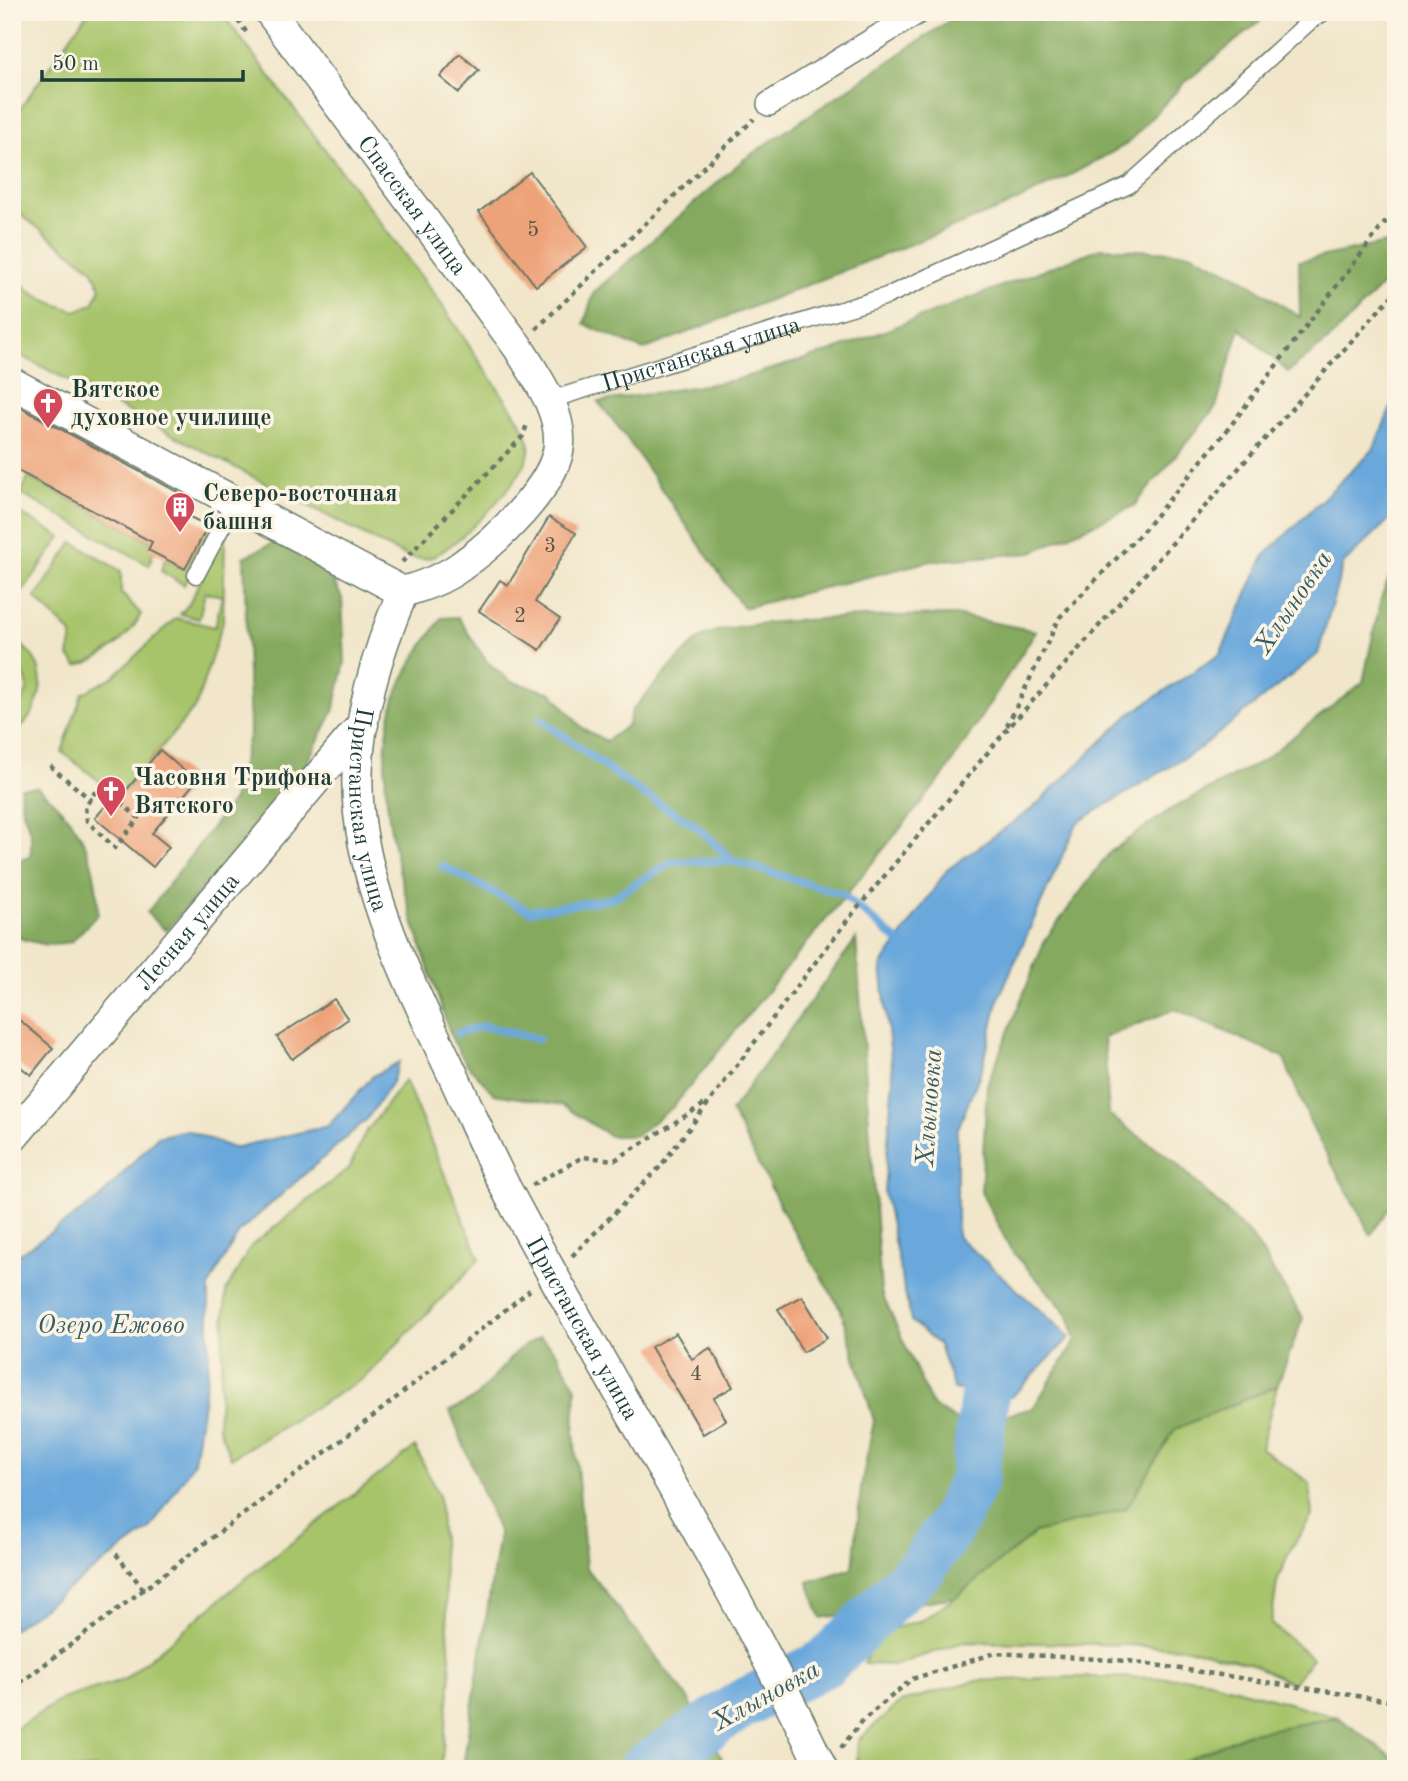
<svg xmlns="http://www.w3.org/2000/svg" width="1408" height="1781" font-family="'Old Standard TT',serif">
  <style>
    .green { fill: #a7c46b; stroke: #638050; stroke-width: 2 }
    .forest { fill: #85aa5f; stroke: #52744a; stroke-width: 2 }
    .water { fill: #6aa8dc; stroke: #447288; stroke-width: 2 }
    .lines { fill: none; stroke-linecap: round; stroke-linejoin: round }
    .stream { stroke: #6aa8dc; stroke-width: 8 }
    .river { stroke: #6aa8dc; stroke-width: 49 }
    .building { fill: #eea278 }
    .service-casing { stroke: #687868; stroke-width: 19 }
    .pedestrian-casing { stroke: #687868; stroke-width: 26 }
    .minor-casing { stroke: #687868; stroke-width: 33 }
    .path { stroke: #687868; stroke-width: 4.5; stroke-dasharray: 5 5; stroke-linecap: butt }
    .service { stroke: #fff; stroke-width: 16 }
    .pedestrian { stroke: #fff; stroke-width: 23 }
    .minor { stroke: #fff; stroke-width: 30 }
    .labels { text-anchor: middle; stroke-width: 7; stroke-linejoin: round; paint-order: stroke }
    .number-label { font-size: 21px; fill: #535645 }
    .street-label { font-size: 24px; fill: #1f3d34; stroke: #fcf5e5 }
    .poi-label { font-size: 24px; font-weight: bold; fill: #1f3d34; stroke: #fcf5e5; text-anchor: start }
    .water-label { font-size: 26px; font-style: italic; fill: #365d66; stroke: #fcf5e5 }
  </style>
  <rect width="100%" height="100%" fill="#fcf5e5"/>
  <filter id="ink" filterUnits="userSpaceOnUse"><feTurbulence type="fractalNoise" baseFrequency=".0143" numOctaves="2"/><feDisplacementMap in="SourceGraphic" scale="14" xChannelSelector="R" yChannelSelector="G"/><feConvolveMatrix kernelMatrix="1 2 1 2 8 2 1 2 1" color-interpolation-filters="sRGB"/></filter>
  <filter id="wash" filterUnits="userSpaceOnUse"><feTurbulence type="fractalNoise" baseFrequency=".00686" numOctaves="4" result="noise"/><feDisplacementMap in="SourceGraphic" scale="28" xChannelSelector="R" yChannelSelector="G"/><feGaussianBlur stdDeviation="1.57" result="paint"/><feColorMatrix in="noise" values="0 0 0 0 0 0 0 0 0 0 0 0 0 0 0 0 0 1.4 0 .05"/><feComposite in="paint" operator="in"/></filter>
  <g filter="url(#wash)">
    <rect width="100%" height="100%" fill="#f1e6ca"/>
    <!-- green -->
    <g class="green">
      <path d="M 88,12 L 221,12 L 435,295 L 520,421 C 526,433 532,442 528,456 C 522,482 456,548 432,557 C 419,562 407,556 395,551 L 12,351 L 12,273 C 30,296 49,303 76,311 L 93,304 L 101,288 L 92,269 L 12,208 L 12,120 Z"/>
      <polygon points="28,477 152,542 153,553 149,565 21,494"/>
      <polygon points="12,509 61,537 23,591 12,584"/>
      <polygon points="208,526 225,540 223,621 196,706 120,797 62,752 82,694 114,676 176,618 215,627 222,596 205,592 199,619 180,614 189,604 202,578 191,572 184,585 161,571 165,559 185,569"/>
      <path d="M 73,542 L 121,571 L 121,593 L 141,614 C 130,637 102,660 77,666 L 69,657 L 72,634 L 35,598 Z"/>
      <path d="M 14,637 C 20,644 28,650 33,657 C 50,682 36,719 12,734 L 15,710 L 13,702 L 22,700 C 34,685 24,673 12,661 Z"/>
      <polygon points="405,1080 480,1259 364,1378 231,1458 218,1426 226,1291 251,1246 350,1167 364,1135"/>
      <polygon points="1277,1386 1261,1448 1310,1483 1312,1516 1290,1550 1277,1582 1271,1624 1312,1658 1293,1684 1249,1663 1187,1648 1098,1644 963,1642 896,1665 864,1664 875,1634 922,1620 956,1597 1035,1533 1126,1509 1175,1429"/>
      <polygon points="415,1447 439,1496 451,1675 441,1769 12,1769 12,1731 62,1699 125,1679 241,1582"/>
      <polygon points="1073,1677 1200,1678 1338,1717 1246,1734 1167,1769 856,1769 858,1740 901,1702 974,1681"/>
    </g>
    <!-- forest -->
    <g class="forest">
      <polygon points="962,12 1271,12 1183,84 1127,144 1074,173 1002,208 643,350 584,324 594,292 743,160"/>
      <polygon points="1396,241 1396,271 1330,339 1288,372 1240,328 1216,407 1134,506 1030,553 931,561 743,608 621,430 598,402 735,380 832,351 1101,248 1190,253 1240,277 1300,317 1299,261"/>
      <polygon points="277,541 325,565 342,598 345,662 334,710 301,774 166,931 147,913 233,800 250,732 244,557"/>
      <polygon points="1396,561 1396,1197 1371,1235 1314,1131 1283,1057 1175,1009 1104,1038 1109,1115 1174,1161 1252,1237 1303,1318 1277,1386 1175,1429 1126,1509 1035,1533 956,1597 821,1618 808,1582 853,1568 861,1487 874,1421 841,1310 789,1223 731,1111 856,939 881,1292 932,1405 965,1426 1033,1408 1076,1340 1067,1313 1011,1250 981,1192 987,1085 1045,940 1110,852 1171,809 1262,761 1363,682 1381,598"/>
      <path d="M 955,615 L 1036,631 L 944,775 L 673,1107 L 635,1136 L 610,1136 L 562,1105 L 494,1094 L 466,1063 L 452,1039 C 420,939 354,783 402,681 C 412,659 429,638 441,618 L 458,617 L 487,662 L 510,681 L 552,693 L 582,728 L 606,741 L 628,725 L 632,710 C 650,692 683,650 702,637 C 732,617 911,616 955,615 Z"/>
      <path d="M 37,787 C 82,823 97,857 98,914 L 71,942 L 47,945 L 22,939 L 12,927 L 12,862 L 30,857 C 36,823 17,815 21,788 Z"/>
      <polygon points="540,1337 557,1353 576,1388 574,1433 586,1567 687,1697 728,1769 466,1769 464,1760 499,1534 450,1411 475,1398 518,1350"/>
      <polygon points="1338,1717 1396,1760 1396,1769 1167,1769 1246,1734"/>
    </g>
    <!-- water -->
    <g class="water">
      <polygon points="1396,396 1396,513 1343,564 1318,654 1199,749 1077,823 999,997 983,1066 957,1131 957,1236 1070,1337 1012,1397 954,1389 939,1345 911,1321 884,1193 893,1077 881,966 947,870 1033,808 1130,714 1220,654 1264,556 1373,450"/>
      <polygon points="399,1062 392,1082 367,1119 239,1232 209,1286 209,1362 194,1462 150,1529 12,1630 12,1259 99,1199 157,1137 186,1130 233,1148 328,1126 373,1076"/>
    </g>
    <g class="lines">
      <!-- stream -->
      <g class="stream">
        <polyline points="540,719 640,792 695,825 733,861"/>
        <polyline points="442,866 529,911 610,899 672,862 733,861 842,894 906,948"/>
        <polyline points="458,1033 483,1026 538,1039"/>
      </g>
      <!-- river -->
      <polyline class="river" points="643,1769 742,1704 825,1663 923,1566 952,1524 974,1480 985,1393 980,1354 970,1328"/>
    </g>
    <g id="blocks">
      <!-- building -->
      <g class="building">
        <polygon points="460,54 479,70 459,93 440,77"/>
        <polygon points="530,172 587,247 536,286 479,212"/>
        <polygon points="12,403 178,492 170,507 208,526 185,569 148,550 152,542 12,468"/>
        <polygon points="549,517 576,533 535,602 560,619 540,650 479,611 500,580 508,585"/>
        <polygon points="160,750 196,781 152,833 169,847 153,867 95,818 109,802 113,806"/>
        <polygon points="334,999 348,1019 292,1059 277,1037"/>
        <polygon points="12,1014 53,1048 31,1075 12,1060"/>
        <polygon points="802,1296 827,1338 803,1352 778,1309"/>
        <polygon points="676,1333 692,1359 710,1348 733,1387 714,1398 726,1420 703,1434 651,1347"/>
      </g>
    </g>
  </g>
  <g filter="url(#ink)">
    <use href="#blocks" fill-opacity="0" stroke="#687868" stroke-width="2"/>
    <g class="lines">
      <!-- service casing -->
      <g class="service-casing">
        <g id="service">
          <path id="s1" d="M 550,400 L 887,296 L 1129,185 L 1310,21 L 1324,12"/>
          <polyline points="196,575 235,502"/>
        </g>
      </g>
      <!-- pedestrian casing -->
      <g class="pedestrian-casing">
        <polyline id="pedestrian" points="769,104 918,12"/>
      </g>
      <!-- minor casing -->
      <g class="minor-casing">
        <g id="minor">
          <path id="s2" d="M 270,12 L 518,347 C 535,376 561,408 559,444 C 557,485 493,544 461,566 C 444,579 423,586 403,592 C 374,659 351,739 359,813 C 369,905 414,992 453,1075 C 472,1116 489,1158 511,1198 C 612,1389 730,1573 822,1769"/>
          <polyline points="12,383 403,592"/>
          <path id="s3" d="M 12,1138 L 363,724"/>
        </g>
      </g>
      <!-- path -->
      <g class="path">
        <polyline points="231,12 248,34"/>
        <polyline points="536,329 754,119"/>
        <polyline points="402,562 523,436 527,424"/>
        <polyline points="1007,726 1060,617 1143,531 1228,429 1396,208"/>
        <polyline points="50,766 91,800"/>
        <polygon points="94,793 109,793 139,818 115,848 87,821 85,807"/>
        <polyline points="532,1185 583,1157 615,1160 706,1103"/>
        <polyline points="572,1256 659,1168 846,922 1004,733 1396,291"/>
        <polyline points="116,1554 144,1590"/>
        <polyline points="12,1689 376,1414 530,1290"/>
        <polyline points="841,1748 862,1721 912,1679 996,1653 1129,1661 1396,1702"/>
      </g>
      <!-- service -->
      <use href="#service" class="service"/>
      <!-- pedestrian -->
      <use href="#pedestrian" class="pedestrian"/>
      <!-- minor -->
      <use href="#minor" class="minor"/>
    </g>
  </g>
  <!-- icons -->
  <defs>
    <g id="church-pin" transform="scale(1.575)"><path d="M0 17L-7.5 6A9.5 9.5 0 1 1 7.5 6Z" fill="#d1495b" stroke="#fcf5e5"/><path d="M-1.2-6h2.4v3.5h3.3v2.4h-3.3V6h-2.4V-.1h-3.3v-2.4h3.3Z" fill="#fff"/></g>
    <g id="building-pin" transform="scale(1.575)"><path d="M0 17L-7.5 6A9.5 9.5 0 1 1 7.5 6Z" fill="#d1495b" stroke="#fcf5e5"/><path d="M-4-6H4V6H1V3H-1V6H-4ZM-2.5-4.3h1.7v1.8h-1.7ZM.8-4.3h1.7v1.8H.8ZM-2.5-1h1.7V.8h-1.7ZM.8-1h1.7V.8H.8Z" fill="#fff"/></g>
  </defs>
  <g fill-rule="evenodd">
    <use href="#church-pin" x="48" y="403"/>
    <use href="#building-pin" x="180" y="507"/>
    <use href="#church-pin" x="111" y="791"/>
  </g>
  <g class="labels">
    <!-- number labels -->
    <g class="number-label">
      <text x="533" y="236">5</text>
      <text x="550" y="552">3</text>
      <text x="520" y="622">2</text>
      <text x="696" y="1380">4</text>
    </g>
    <!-- street labels -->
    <g class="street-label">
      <text dy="8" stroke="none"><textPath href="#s2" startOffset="240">Спасская улица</textPath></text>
      <text dy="8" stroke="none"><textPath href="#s1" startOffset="158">Пристанская улица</textPath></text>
      <text dy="8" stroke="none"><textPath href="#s2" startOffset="973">Пристанская улица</textPath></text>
      <text dy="8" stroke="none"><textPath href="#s3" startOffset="271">Лесная улица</textPath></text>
      <text dy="8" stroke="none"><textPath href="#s2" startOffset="1540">Пристанская улица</textPath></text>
    </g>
    <!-- poi labels -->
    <g class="poi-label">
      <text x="71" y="397">Вятское<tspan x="71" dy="28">духовное училище</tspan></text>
      <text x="203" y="501">Северо-восточная<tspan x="203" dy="28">башня</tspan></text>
      <text x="134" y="785">Часовня Трифона<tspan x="134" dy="28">Вятского</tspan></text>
    </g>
    <!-- water labels -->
    <g class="water-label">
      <text transform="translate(1292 602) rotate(-56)" y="9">Хлыновка</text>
      <text transform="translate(928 1108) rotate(-86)" y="9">Хлыновка</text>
      <text x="111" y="1333">Озеро Ежово</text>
      <text transform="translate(765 1695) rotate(-29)" y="9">Хлыновка</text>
    </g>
  </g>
  <!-- margin -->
  <rect width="1408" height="1781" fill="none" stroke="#fcf5e5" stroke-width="42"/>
  <!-- scale -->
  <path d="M42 70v10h201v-10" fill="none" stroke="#1f3d34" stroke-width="3.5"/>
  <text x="52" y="70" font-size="21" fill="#1f3d34" stroke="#fcf5e5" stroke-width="5" paint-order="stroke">50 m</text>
</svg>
